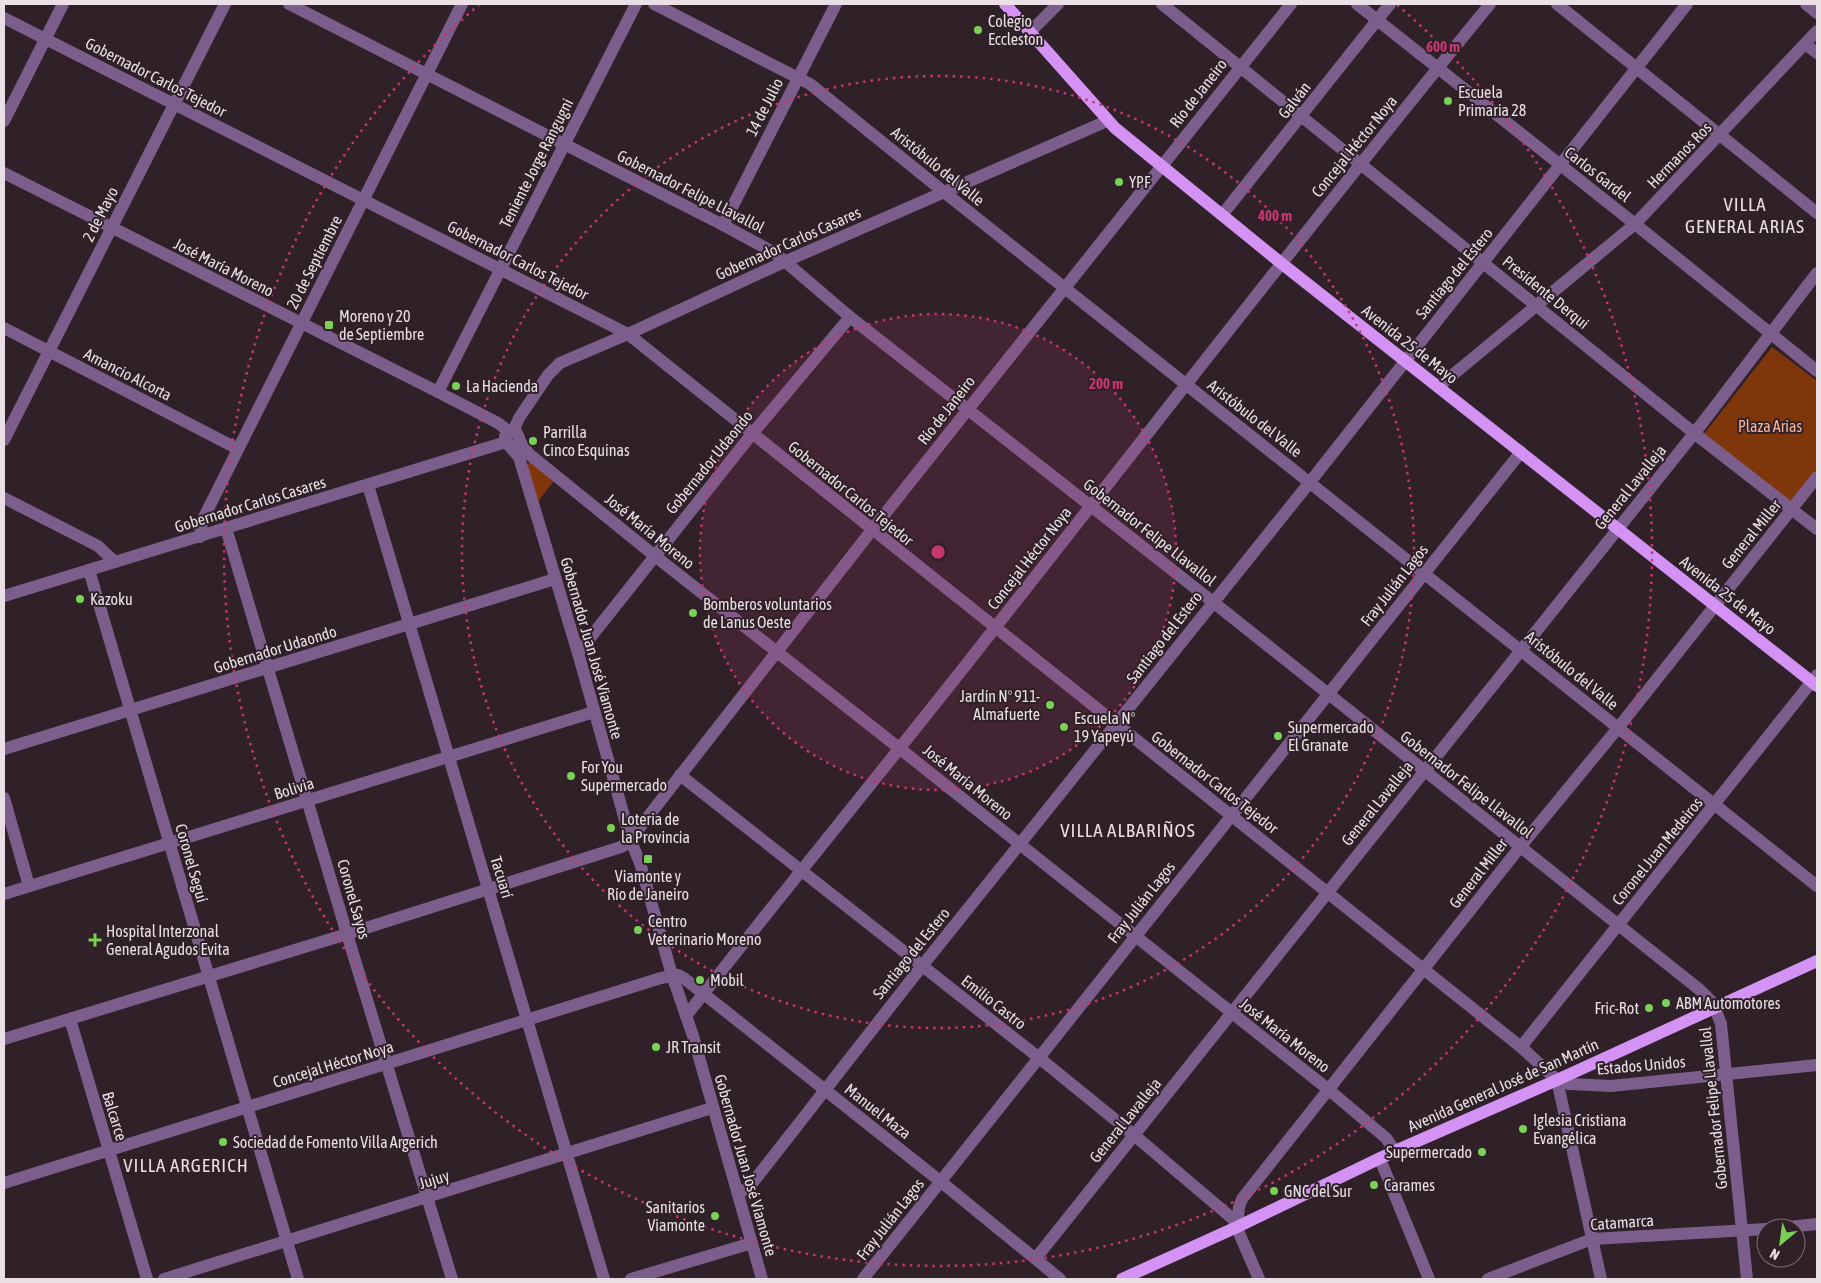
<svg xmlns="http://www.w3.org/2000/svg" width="1821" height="1283" font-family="'Asap Condensed',sans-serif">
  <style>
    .green { fill: #80360b }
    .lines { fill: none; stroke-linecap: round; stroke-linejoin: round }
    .minor { stroke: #7c5e8c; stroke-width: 12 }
    .major { stroke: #d392f4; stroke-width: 12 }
    .ring { fill: none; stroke: #c83670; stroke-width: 2.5; stroke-dasharray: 2.5 5 }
    .poi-dot { fill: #7ad156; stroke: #302129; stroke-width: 2 }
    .labels { text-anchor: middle; stroke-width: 4; stroke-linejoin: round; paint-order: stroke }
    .poi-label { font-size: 16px; fill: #e9dfe4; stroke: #302129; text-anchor: start }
    .street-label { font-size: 16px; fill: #e9dfe4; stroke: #302129 }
    .park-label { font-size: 16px; fill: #f7b495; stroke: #302129 }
    .quarter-label { font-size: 19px; letter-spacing: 1px; fill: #e9dfe4; stroke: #302129 }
    .centre { fill: #c83670; stroke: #302129; stroke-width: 2.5 }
    .ring-label { font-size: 15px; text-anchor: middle; font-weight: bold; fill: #c83670; stroke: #302129; stroke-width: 4; stroke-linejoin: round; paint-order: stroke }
  </style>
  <rect width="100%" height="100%" fill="#302129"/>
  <!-- green -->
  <g class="green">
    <polygon points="1772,347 1817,381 1817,468 1791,502 1704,434"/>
    <polygon points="529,462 534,462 556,478 537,503 527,467"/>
  </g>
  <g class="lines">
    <!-- minor -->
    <g class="minor">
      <polyline points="289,4 723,225 775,253 850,317 1213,602 1700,990 1713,1003 1721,1024 1747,1279"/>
      <polyline points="654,4 810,84 944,192 1817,886"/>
      <polyline points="1162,4 1694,433 1817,529"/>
      <polyline points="1357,4 1635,224 1817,371"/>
      <polyline points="1557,4 1817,213"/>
      <polyline points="1806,4 1817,13"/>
      <polyline points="4,18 628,334 1521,1047 1557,1080 1601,1279"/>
      <polyline points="1030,32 1058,4"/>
      <polyline points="1805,44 1817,53"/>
      <polyline points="4,121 63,4"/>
      <polyline points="4,173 438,392 498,423 510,432"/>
      <polyline points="1222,215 1390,4"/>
      <polyline points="723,225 836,4"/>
      <polyline points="4,328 238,449"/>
      <polyline points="1438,387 1635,224 1817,31"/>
      <polyline points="438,392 636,4"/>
      <polyline points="513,432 519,418 548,375 560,363 628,334 784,262 1107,121"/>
      <polyline points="4,440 225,4"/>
      <polyline points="519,440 529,454 655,556 899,748 1329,1090 1386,1138 1395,1151"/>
      <polyline points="519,457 506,442 505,436 510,432 516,432 519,437 517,447 519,457 578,653 631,841 640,863 672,975 693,1036 762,1279"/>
      <polyline points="368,485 604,1279"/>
      <polyline points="4,498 98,546 115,562"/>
      <polyline points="226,528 347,934 452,1279"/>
      <polyline points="200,537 202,521 462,4"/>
      <polyline points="89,570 298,1279"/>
      <polyline points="4,596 506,442"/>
      <polyline points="578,653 752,434 850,317"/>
      <polyline points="4,749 555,579"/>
      <polyline points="680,775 1038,1057 1134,1135 1233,1219 1259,1279"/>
      <polyline points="4,798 29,886"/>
      <polyline points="631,841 640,827 872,530 1291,4"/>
      <polyline points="4,894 594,712"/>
      <path d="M 686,1016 C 789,884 895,756 998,624 C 1161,417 1323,208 1490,4"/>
      <polyline points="70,1019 147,1279"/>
      <polyline points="4,1039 347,934 621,847 631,841"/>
      <polyline points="1521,1047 1817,675"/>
      <polyline points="1557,1080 1569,1084 1611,1086 1817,1065"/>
      <polyline points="1380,1159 1429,1279"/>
      <polyline points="4,1183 661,978 678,975 685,979 940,1181 1060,1279"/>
      <polyline points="738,1194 750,1186 922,966 1310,482 1687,4"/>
      <polyline points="1237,1227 1239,1207 1242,1199 1520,847 1618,728 1817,477"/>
      <polyline points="1779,1228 1817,1224"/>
      <polyline points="1036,1258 1700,426 1817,273"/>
      <polyline points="164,1279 712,1108"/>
      <polyline points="631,1279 752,1243"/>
      <polyline points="863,1279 1521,452"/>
      <polyline points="1488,1279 1592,1239 1766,1229"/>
    </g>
    <!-- major -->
    <g class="major">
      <polyline points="1005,4 1115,128 1281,263 1817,686"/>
      <polyline points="1122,1279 1237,1227 1395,1151 1557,1080 1817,961"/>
    </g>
  </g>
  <!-- distance rings -->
  <circle cx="938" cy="552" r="238" fill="#c83670" fill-opacity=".12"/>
  <g class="ring">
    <circle cx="938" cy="552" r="238"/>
    <circle cx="938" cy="552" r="476"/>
    <path d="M1397 5A714 714 0 1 1 479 5"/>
  </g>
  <!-- markers -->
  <g class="poi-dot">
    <circle cx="978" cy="30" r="5"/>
    <circle cx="1448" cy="101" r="5"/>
    <circle cx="1119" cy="182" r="5"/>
    <rect x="324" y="320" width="10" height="10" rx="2.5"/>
    <circle cx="456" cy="386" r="5"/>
    <circle cx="533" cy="441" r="5"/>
    <circle cx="80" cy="599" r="5"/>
    <circle cx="693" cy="613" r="5"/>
    <circle cx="1050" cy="705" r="5"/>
    <circle cx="1064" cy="727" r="5"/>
    <circle cx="1278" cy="736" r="5"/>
    <circle cx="571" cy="776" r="5"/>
    <circle cx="611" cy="828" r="5"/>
    <rect x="643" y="854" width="10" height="10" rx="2.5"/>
    <circle cx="638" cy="930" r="5"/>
    <path d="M92.5 932.5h5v5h5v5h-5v5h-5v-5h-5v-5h5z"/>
    <circle cx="700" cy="980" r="5"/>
    <circle cx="1666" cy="1003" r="5"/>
    <circle cx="1649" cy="1008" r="5"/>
    <circle cx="656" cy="1047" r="5"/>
    <circle cx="1523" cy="1129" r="5"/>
    <circle cx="223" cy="1142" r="5"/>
    <circle cx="1482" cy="1152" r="5"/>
    <circle cx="1374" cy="1185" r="5"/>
    <circle cx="1274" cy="1191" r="5"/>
    <circle cx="715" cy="1216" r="5"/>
  </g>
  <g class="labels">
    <!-- poi labels -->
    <g class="poi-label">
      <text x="988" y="27">Colegio<tspan x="988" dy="18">Eccleston</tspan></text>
      <text x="1458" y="98">Escuela<tspan x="1458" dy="18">Primaria 28</tspan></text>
      <text x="1129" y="188">YPF</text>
      <text x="339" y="322">Moreno y 20<tspan x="339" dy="18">de Septiembre</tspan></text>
      <text x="466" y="392">La Hacienda</text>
      <text x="543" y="438">Parrilla<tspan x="543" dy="18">Cinco Esquinas</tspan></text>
      <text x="90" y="605">Kazoku</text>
      <text x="703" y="610">Bomberos voluntarios<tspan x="703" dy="18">de Lanus Oeste</tspan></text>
      <text x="1040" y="702" text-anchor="end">Jardín Nº 911-<tspan x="1040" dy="18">Almafuerte</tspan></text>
      <text x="1074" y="724">Escuela Nº<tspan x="1074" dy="18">19 Yapeyú</tspan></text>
      <text x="1288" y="733">Supermercado<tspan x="1288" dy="18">El Granate</tspan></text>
      <text x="581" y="773">For You<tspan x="581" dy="18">Supermercado</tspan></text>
      <text x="621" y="825">Loteria de<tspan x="621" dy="18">la Provincia</tspan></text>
      <text x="648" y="882" text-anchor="middle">Viamonte y<tspan x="648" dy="18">Río de Janeiro</tspan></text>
      <text x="648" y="927">Centro<tspan x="648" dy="18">Veterinario Moreno</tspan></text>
      <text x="106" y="937">Hospital Interzonal<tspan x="106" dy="18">General Agudos Evita</tspan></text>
      <text x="710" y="986">Mobil</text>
      <text x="1676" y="1009">ABM Automotores</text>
      <text x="1639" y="1014" text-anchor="end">Fric-Rot</text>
      <text x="666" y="1053">JR Transit</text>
      <text x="1533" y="1126">Iglesia Cristiana<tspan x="1533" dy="18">Evangélica</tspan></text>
      <text x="233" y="1148">Sociedad de Fomento Villa Argerich</text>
      <text x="1472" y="1158" text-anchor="end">Supermercado</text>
      <text x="1384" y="1191">Carames</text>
      <text x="1284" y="1197">GNC del Sur</text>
      <text x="705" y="1213" text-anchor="end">Sanitarios<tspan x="705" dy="18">Viamonte</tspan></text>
    </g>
    <!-- street labels -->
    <g class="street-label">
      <text transform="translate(156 77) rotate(27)" y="6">Gobernador Carlos Tejedor</text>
      <text transform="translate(1198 93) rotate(-52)" y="6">Río de Janeiro</text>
      <text transform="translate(1294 100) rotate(-52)" y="6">Galván</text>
      <text transform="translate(764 107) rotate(-63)" y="6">14 de Julio</text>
      <text transform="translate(1354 146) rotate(-51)" y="6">Concejal Héctor Noya</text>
      <text transform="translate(1679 155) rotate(-46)" y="6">Hermanos Ros</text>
      <text transform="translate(536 163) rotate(-63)" y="6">Teniente Jorge Rangugni</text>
      <text transform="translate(938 166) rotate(39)" y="6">Aristóbulo del Valle</text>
      <text transform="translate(1598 174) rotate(38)" y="6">Carlos Gardel</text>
      <text transform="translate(691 191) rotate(27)" y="6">Gobernador Felipe Llavallol</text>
      <text transform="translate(100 214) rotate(-63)" y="6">2 de Mayo</text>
      <text transform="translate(788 243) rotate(-24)" y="6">Gobernador Carlos Casares</text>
      <text transform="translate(518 260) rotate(27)" y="6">Gobernador Carlos Tejedor</text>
      <text transform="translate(314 262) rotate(-63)" y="6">20 de Septiembre</text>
      <text transform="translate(224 267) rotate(27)" y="6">José María Moreno</text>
      <text transform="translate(1454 273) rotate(-51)" y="6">Santiago del Estero</text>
      <text transform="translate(1546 292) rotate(39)" y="6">Presidente Derqui</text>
      <text transform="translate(1410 344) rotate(38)" y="6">Avenida 25 de Mayo</text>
      <text transform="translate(128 374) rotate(27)" y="6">Amancio Alcorta</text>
      <text transform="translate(946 410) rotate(-52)" y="6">Río de Janeiro</text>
      <text transform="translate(1255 418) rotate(38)" y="6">Aristóbulo del Valle</text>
      <text transform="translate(709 462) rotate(-51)" y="6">Gobernador Udaondo</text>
      <text transform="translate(1630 487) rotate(-51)" y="6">General Lavalleja</text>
      <text transform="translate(851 493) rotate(39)" y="6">Gobernador Carlos Tejedor</text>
      <text transform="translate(250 504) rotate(-17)" y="6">Gobernador Carlos Casares</text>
      <text transform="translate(650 531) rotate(39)" y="6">José María Moreno</text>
      <text transform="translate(1150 532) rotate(38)" y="6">Gobernador Felipe Llavallol</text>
      <text transform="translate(1751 534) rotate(-51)" y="6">General Miller</text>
      <text transform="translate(1029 558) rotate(-52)" y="6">Concejal Héctor Noya</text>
      <text transform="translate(1394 585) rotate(-52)" y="6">Fray Julián Lagos</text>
      <text transform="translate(1728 595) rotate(38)" y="6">Avenida 25 de Mayo</text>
      <text transform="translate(1164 637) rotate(-52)" y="6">Santiago del Estero</text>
      <text transform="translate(592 648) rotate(74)" y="6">Gobernador Juan José Viamonte</text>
      <text transform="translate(275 649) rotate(-17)" y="6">Gobernador Udaondo</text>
      <text transform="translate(1572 670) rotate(39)" y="6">Aristóbulo del Valle</text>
      <text transform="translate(968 782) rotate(39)" y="6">José María Moreno</text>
      <text transform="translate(1215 782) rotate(38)" y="6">Gobernador Carlos Tejedor</text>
      <text transform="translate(1467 784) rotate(38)" y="6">Gobernador Felipe Llavallol</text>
      <text transform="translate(294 788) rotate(-17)" y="6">Bolivia</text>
      <text transform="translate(1377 803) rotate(-51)" y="6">General Lavalleja</text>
      <text transform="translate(1657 851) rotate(-51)" y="6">Coronel Juan Medeiros</text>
      <text transform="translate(192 863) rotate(74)" y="6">Coronel Seguí</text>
      <text transform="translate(1478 873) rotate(-52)" y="6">General Miller</text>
      <text transform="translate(502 877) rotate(73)" y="6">Tacuarí</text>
      <text transform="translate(354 899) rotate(74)" y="6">Coronel Sayos</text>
      <text transform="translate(1141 902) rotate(-52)" y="6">Fray Julián Lagos</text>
      <text transform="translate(911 953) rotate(-51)" y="6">Santiago del Estero</text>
      <text transform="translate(994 1002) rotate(38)" y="6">Emilio Castro</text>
      <text transform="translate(1285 1035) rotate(38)" y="6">José María Moreno</text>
      <text transform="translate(333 1064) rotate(-17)" y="6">Concejal Héctor Noya</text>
      <text transform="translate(1641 1065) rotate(-5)" y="6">Estados Unidos</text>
      <text transform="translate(1503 1085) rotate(-24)" y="6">Avenida General José de San Martín</text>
      <text transform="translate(1713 1108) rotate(-96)" y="6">Gobernador Felipe Llavallol</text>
      <text transform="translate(878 1111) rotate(38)" y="6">Manuel Maza</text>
      <text transform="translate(115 1116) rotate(73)" y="6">Balcarce</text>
      <text transform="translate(1125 1120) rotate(-51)" y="6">General Lavalleja</text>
      <text transform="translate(746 1165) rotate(74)" y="6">Gobernador Juan José Viamonte</text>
      <text transform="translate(434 1179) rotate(-17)" y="6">Jujuy</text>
      <text transform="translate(890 1219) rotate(-52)" y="6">Fray Julián Lagos</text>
      <text transform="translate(1622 1222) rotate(-4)" y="6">Catamarca</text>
    </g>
    <!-- park labels -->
    <g class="park-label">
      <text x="1770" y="432">Plaza Arias</text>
    </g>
    <!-- quarter labels -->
    <g class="quarter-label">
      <text x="1745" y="211">VILLA<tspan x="1745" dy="22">GENERAL ARIAS</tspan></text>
      <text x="1128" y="837">VILLA ALBARIÑOS</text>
      <text x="186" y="1172">VILLA ARGERICH</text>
    </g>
  </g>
  <circle cx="938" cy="552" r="8" class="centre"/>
  <g class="ring-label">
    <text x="1443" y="52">600 m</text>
    <text x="1275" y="221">400 m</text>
    <text x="1106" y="389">200 m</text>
  </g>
  <!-- border -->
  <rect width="1821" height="1283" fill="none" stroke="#e9dfe4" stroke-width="10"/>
  <!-- north arrow -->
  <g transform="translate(1781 1243) rotate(209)"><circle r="24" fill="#302129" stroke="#7a6d74"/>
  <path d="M0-4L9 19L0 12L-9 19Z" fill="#7ad156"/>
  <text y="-8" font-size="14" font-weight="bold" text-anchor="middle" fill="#e9dfe4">N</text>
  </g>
</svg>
